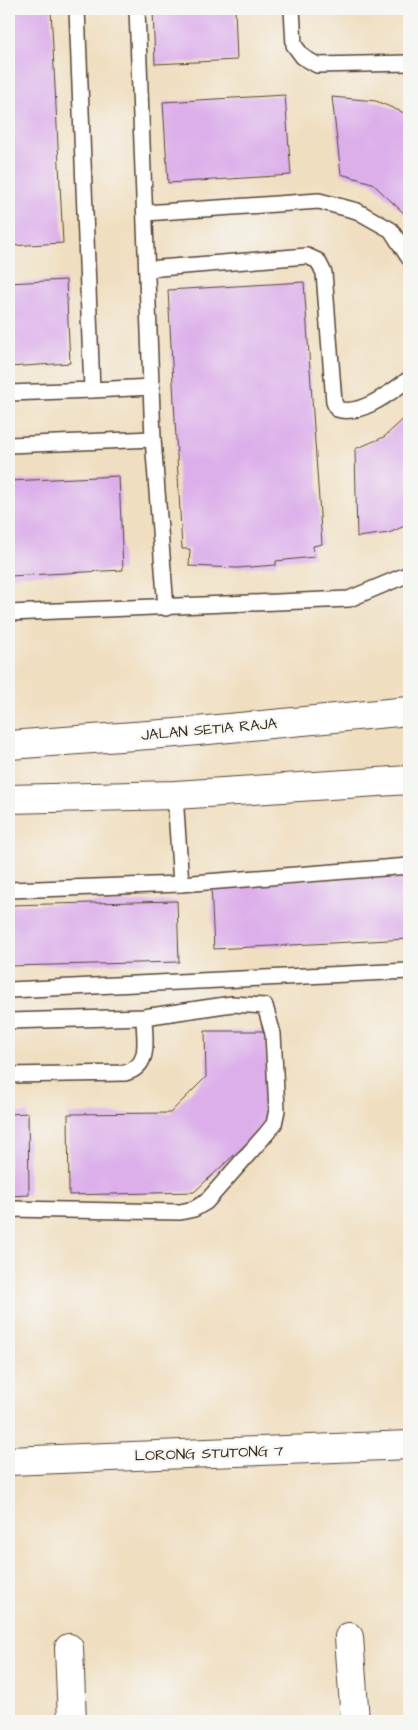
<svg xmlns="http://www.w3.org/2000/svg" width="418" height="1730" font-family="'Architects Daughter',sans-serif">
  <style>
    .building { fill: #dcafea }
    .lines { fill: none; stroke-linecap: round; stroke-linejoin: round }
    .service-casing { stroke: #564536; stroke-width: 18 }
    .minor-casing { stroke: #564536; stroke-width: 30 }
    .primary-casing { stroke: #564536; stroke-width: 30 }
    .service { stroke: #fff; stroke-width: 15 }
    .minor { stroke: #fff; stroke-width: 28 }
    .primary { stroke: #fff; stroke-width: 28 }
    .labels { text-anchor: middle; stroke-width: 4.5; stroke-linejoin: round; paint-order: stroke }
    .street-label { font-size: 15px; fill: #3b2a1e; stroke: #f6f6f2 }
  </style>
  <rect width="100%" height="100%" fill="#f6f6f2"/>
  <filter id="ink" filterUnits="userSpaceOnUse"><feTurbulence type="fractalNoise" baseFrequency=".02" numOctaves="2"/><feDisplacementMap in="SourceGraphic" scale="10" xChannelSelector="R" yChannelSelector="G"/><feConvolveMatrix kernelMatrix="1 2 1 2 8 2 1 2 1" color-interpolation-filters="sRGB"/></filter>
  <filter id="wash" filterUnits="userSpaceOnUse"><feTurbulence type="fractalNoise" baseFrequency=".0096" numOctaves="4" result="noise"/><feDisplacementMap in="SourceGraphic" scale="20" xChannelSelector="R" yChannelSelector="G"/><feGaussianBlur stdDeviation="1.12" result="paint"/><feColorMatrix in="noise" values="0 0 0 0 0 0 0 0 0 0 0 0 0 0 0 0 0 1.4 0 .05"/><feComposite in="paint" operator="in"/></filter>
  <g filter="url(#wash)">
    <rect width="100%" height="100%" fill="#f0dec0"/>
    <g id="blocks">
      <!-- building -->
      <g class="building">
        <polygon points="9,9 51,9 63,243 9,246"/>
        <polygon points="153,9 235,9 237,60 155,64"/>
        <polygon points="285,95 291,175 168,183 163,102"/>
        <polygon points="332,97 376,101 409,115 409,218 372,183 341,174"/>
        <polygon points="66,280 70,363 9,367 9,283"/>
        <polygon points="304,282 322,544 313,546 314,557 276,561 276,565 237,568 189,566 190,549 182,549 168,290"/>
        <polygon points="409,414 409,524 389,533 357,537 355,449 384,437"/>
        <polygon points="119,476 123,570 9,576 9,481"/>
        <polygon points="409,874 409,939 214,949 211,885"/>
        <polygon points="177,901 179,962 9,966 9,905"/>
        <polygon points="205,1031 265,1031 270,1122 194,1192 69,1195 68,1114 170,1113 206,1077"/>
        <polygon points="28,1113 29,1195 9,1196 9,1114"/>
      </g>
    </g>
  </g>
  <g filter="url(#ink)">
    <use href="#blocks" fill-opacity="0" stroke="#564536" stroke-width="1"/>
    <g class="lines">
      <!-- service casing -->
      <g class="service-casing">
        <g id="service">
          <polyline points="137,9 153,439 166,608"/>
          <polyline points="292,9 294,45 303,57 317,65 409,63"/>
          <polyline points="145,213 319,201 357,211 391,230 409,258"/>
          <path d="M 147,269 L 307,256 L 318,261 L 324,273 L 334,402 L 337,409 C 360,417 391,392 409,379"/>
          <polyline points="92,390 152,387"/>
          <polyline points="9,393 92,390 77,9"/>
          <polyline points="9,445 153,439"/>
          <polyline points="9,613 349,599 409,574"/>
          <polyline points="175,795 181,884"/>
          <polyline points="9,890 181,884 409,866"/>
          <polyline points="9,990 409,971"/>
          <polyline points="9,1021 144,1017 232,1004 265,1006 273,1034 277,1110 274,1124 266,1134 206,1202 194,1209 180,1212 9,1209"/>
          <path d="M 9,1075 L 125,1073 C 152,1066 144,1039 144,1017"/>
        </g>
      </g>
      <!-- minor casing -->
      <g class="minor-casing">
        <g id="minor">
          <polyline points="9,1461 409,1445"/>
          <polyline points="349,1637 355,1721"/>
          <polyline points="69,1648 72,1721"/>
        </g>
      </g>
      <!-- primary casing -->
      <g class="primary-casing">
        <g id="primary">
          <polyline points="9,745 176,733 409,711"/>
          <polyline points="9,799 175,795 409,780"/>
        </g>
      </g>
      <!-- service -->
      <use href="#service" class="service"/>
      <!-- minor -->
      <use href="#minor" class="minor"/>
      <!-- primary -->
      <use href="#primary" class="primary"/>
    </g>
  </g>
  <g class="labels">
    <!-- street labels -->
    <g class="street-label">
      <text transform="translate(209 729) rotate(-5)" y="5">JALAN SETIA RAJA</text>
      <text transform="translate(209 1453) rotate(-2)" y="5">LORONG STUTONG 7</text>
    </g>
  </g>
  <!-- margin -->
  <rect width="418" height="1730" fill="none" stroke="#f6f6f2" stroke-width="30"/>
</svg>
